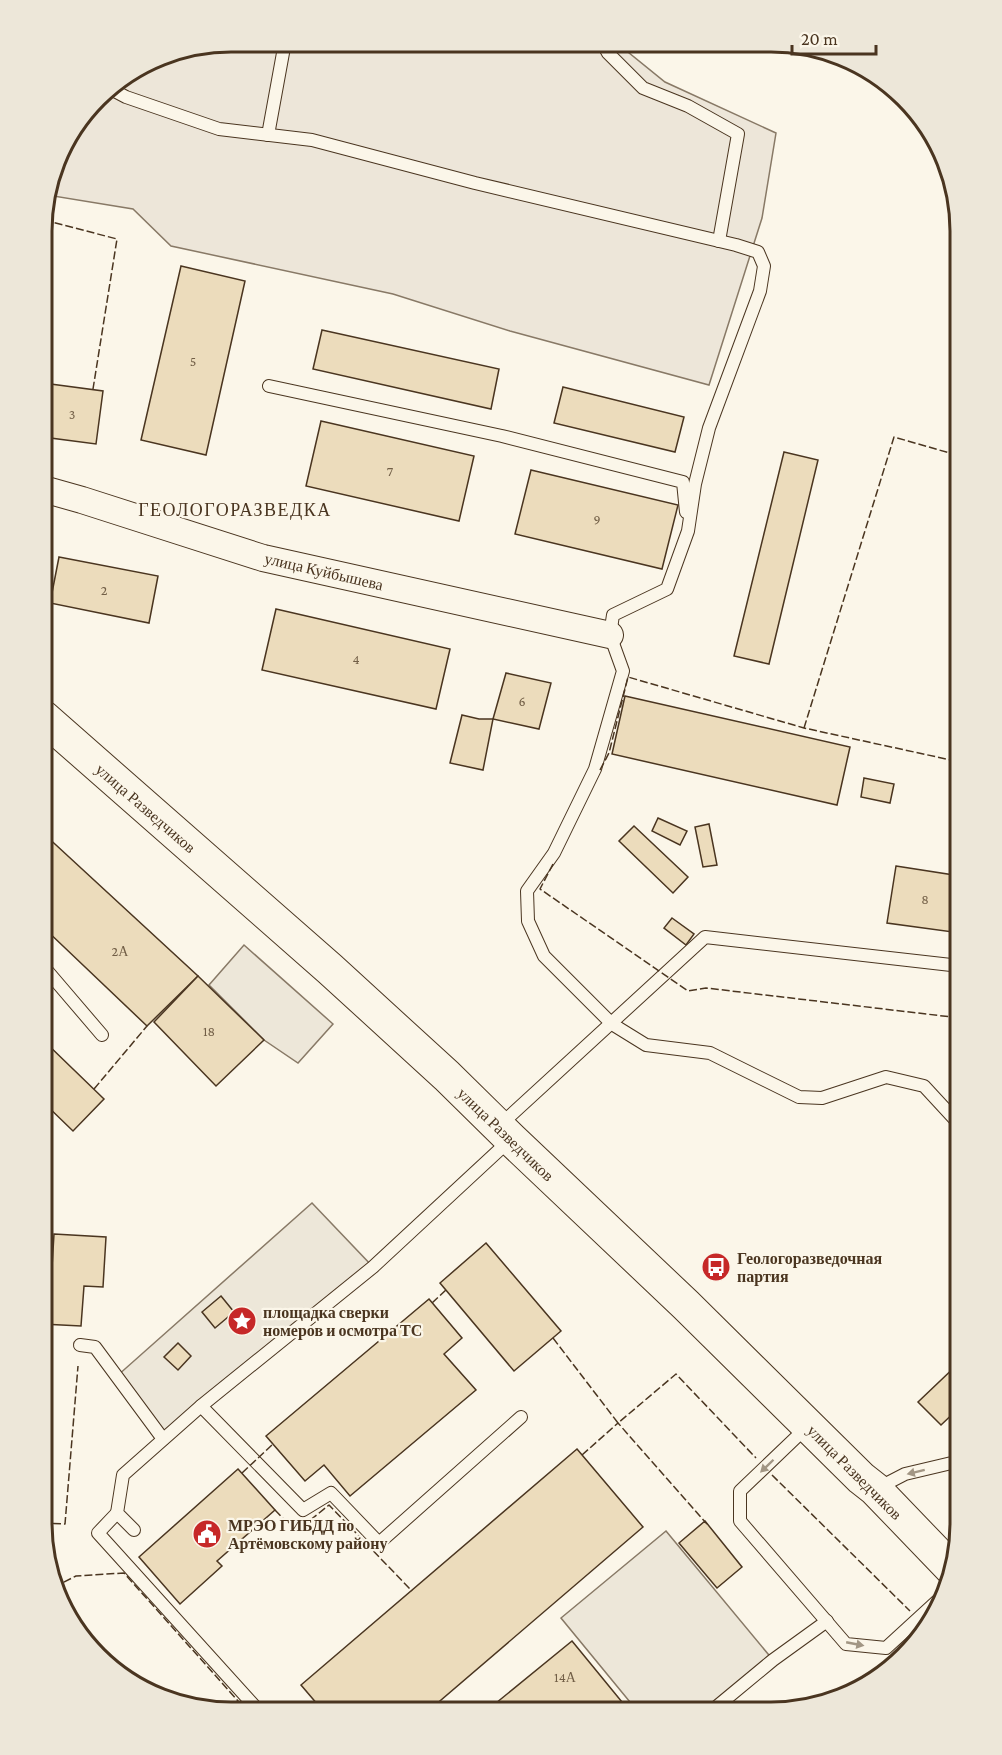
<svg xmlns="http://www.w3.org/2000/svg" width="1002" height="1755" font-family="'Crimson Pro',serif">
  <style>
    .green { fill: #ede6d9; stroke: #887966; stroke-width: 1.5 }
    .parking { fill: #ede7d9; stroke: #887966; stroke-width: 1.5 }
    .building { fill: #ecdcbc; stroke: #4a3520; stroke-width: 1.5 }
    .lines { fill: none; stroke-linecap: round; stroke-linejoin: round }
    .lane-casing { stroke: #4a3520; stroke-width: 14 }
    .street-casing { stroke: #4a3520; stroke-width: 28 }
    .secondary-casing { stroke: #4a3520; stroke-width: 35 }
    .lane { stroke: #fbf6e9; stroke-width: 12 }
    .street { stroke: #fbf6e9; stroke-width: 26 }
    .secondary { stroke: #fbf6e9; stroke-width: 33 }
    .fence { stroke: #4a3520; stroke-width: 1.5; stroke-dasharray: 8 3; stroke-linecap: butt }
    .oneway { fill: #a29684 }
    .labels { text-anchor: middle; stroke-width: 4.5; stroke-linejoin: round; paint-order: stroke }
    .number-label { font-size: 14px; fill: #725f47 }
    .street-label { font-size: 16px; fill: #4a3520; stroke: #fbf6e9 }
    .poi-label { font-size: 16px; font-weight: bold; fill: #4a3520; stroke: #fbf6e9; text-anchor: start }
    .neighbourhood-label { font-size: 18px; letter-spacing: 1.5px; fill: #4a3520; stroke: #fbf6e9 }
    .rim { fill: none; stroke: #4a3520; stroke-width: 3 }
  </style>
  <rect width="100%" height="100%" fill="#fbf6e9"/>
  <!-- green -->
  <polygon class="green" points="232,42 618,44 665,82 776,133 762,218 709,385 510,331 393,294 171,246 133,209 47,195 62,148 106,89 160,56"/>
  <!-- parking -->
  <g class="parking">
    <polygon points="244,945 333,1024 298,1063 264,1040 209,985"/>
    <polygon points="312,1203 373,1267 163,1439 117,1376"/>
    <polygon points="666,1531 773,1660 709,1713 639,1713 561,1618"/>
  </g>
  <!-- building -->
  <g class="building">
    <polygon points="181,266 245,281 206,455 141,440"/>
    <polygon points="322,330 499,369 491,409 313,369"/>
    <polygon points="43,383 103,391 96,444 43,437"/>
    <polygon points="563,387 684,417 675,452 554,423"/>
    <polygon points="321,421 474,456 459,521 306,486"/>
    <polygon points="784,452 818,460 769,664 734,656"/>
    <polygon points="531,470 678,505 662,569 515,534"/>
    <polygon points="59,557 158,576 149,623 50,603"/>
    <polygon points="276,609 450,649 436,709 262,670"/>
    <polygon points="506,673 551,683 539,729 493,719"/>
    <polygon points="625,696 850,747 837,805 612,754"/>
    <polygon points="462,715 479,719 493,719 483,770 450,763"/>
    <polygon points="864,778 894,784 890,803 861,797"/>
    <polygon points="658,818 687,831 680,845 652,831"/>
    <polygon points="709,824 717,865 703,867 695,827"/>
    <polygon points="634,826 688,877 673,893 619,841"/>
    <polygon points="43,833 198,976 147,1026 43,927"/>
    <polygon points="896,866 960,876 960,933 887,923"/>
    <polygon points="672,918 694,934 686,945 664,928"/>
    <polygon points="198,976 264,1040 216,1086 154,1022"/>
    <polygon points="43,1040 104,1099 73,1131 43,1102"/>
    <polygon points="54,1234 106,1237 103,1287 84,1286 81,1326 42,1324 42,1266 52,1267"/>
    <polygon points="486,1243 561,1331 514,1371 440,1283"/>
    <polygon points="221,1296 234,1312 215,1328 202,1312"/>
    <polygon points="429,1299 462,1338 444,1354 476,1390 350,1496 324,1465 305,1481 266,1436"/>
    <polygon points="178,1343 191,1356 178,1370 164,1357"/>
    <polygon points="960,1362 960,1407 941,1425 918,1402"/>
    <polygon points="577,1449 643,1527 427,1712 324,1712 301,1685"/>
    <polygon points="238,1469 275,1510 217,1561 222,1566 180,1604 139,1557"/>
    <polygon points="705,1521 742,1567 717,1588 679,1543"/>
    <polygon points="572,1641 631,1713 485,1712"/>
  </g>
  <g class="lines">
    <!-- lane casing -->
    <g class="lane-casing">
      <g id="lane">
        <polyline points="603,44 608,53 643,88 688,106 738,134 719,241"/>
        <polyline points="109,88 126,97 219,129 312,140 475,183 736,245 758,252 764,266 760,291 709,428 695,484 688,531 667,589 613,615 610,635 623,671 595,769 554,853 527,891 528,921 544,956 612,1024 646,1045 710,1053 799,1097 822,1098 886,1077 924,1086 960,1125"/>
        <polyline points="268,135 285,42"/>
        <polyline points="269,386 502,436 683,482 686,512"/>
        <polyline points="43,966 102,1035"/>
        <polyline points="499,1126 705,937 960,966"/>
        <polyline points="80,1345 95,1347 163,1439"/>
        <polyline points="201,1406 303,1510 331,1493 379,1543 521,1417"/>
        <polyline points="808,1426 740,1491 740,1521 846,1644 886,1648 946,1593"/>
        <polyline points="876,1489 905,1474 960,1461"/>
        <polyline points="117,1513 98,1533 259,1711"/>
        <polyline points="134,1530 117,1513 123,1475 201,1406 373,1267 510,1140"/>
        <polyline points="709,1713 773,1660 827,1621"/>
      </g>
    </g>
    <!-- street casing -->
    <g class="street-casing">
      <polyline id="street" points="43,489 82,500 263,558 610,635"/>
    </g>
    <!-- secondary casing -->
    <g class="secondary-casing">
      <polyline id="secondary" points="43,717 330,969 447,1076 511,1139 686,1305 861,1478 875,1489 952,1569"/>
    </g>
    <!-- lane -->
    <use href="#lane" class="lane"/>
    <!-- street -->
    <use href="#street" class="street"/>
    <!-- secondary -->
    <use href="#secondary" class="secondary"/>
    <!-- fence -->
    <g class="fence">
      <polyline points="44,220 117,239 93,389"/>
      <polyline points="804,728 894,437 960,456"/>
      <polyline points="600,770 609,753 628,677 804,728 960,762"/>
      <polyline points="553,864 540,889 688,991 706,988 960,1018"/>
      <polyline points="94,1089 147,1026"/>
      <polyline points="432,1303 446,1290"/>
      <polyline points="553,1338 618,1423 676,1374 756,1458"/>
      <polyline points="582,1455 618,1423 707,1524"/>
      <polyline points="242,1473 273,1444"/>
      <polyline points="772,1475 910,1611"/>
      <polyline points="275,1510 291,1527 308,1522 329,1505 412,1591"/>
      <polyline points="42,1523 65,1524 78,1366"/>
      <polyline points="54,1587 76,1576 124,1573 247,1711"/>
      <polyline points="923,1627 926,1630"/>
    </g>
  </g>
  <!-- one-way arrows -->
  <defs><path id="oneway-solid" d="M-6-.8H1V-3.2L6.5 0L1 3.2V.8H-6Z" transform="scale(1.5)"/></defs>
  <g class="oneway">
    <use href="#oneway-solid" transform="translate(767 1466) rotate(136)"/>
    <use href="#oneway-solid" transform="translate(916 1472) rotate(166)"/>
    <use href="#oneway-solid" transform="translate(855 1644) rotate(11)"/>
  </g>
  <!-- icons -->
  <defs>
    <g id="bus-disc" transform="scale(1.5)"><circle r="9.5" fill="#c62828" stroke="#fbf6e9"/><path d="M-5-6H5V4H4V6H2V4H-2V6H-4V4H-5ZM-3.5-4V0h7V-4ZM-3.5 1.2v1.5H-2V1.2ZM2 1.2v1.5H3.5V1.2Z" fill="#fff"/></g>
    <g id="sight-disc" transform="scale(1.5)"><circle r="9.5" fill="#c62828" stroke="#fbf6e9"/><path d="M0-6L1.8-2.2L6-1.7L2.9 1.2L3.7 5.4L0 3.3L-3.7 5.4L-2.9 1.2L-6-1.7L-1.8-2.2Z" fill="#fff"/></g>
    <g id="civic-disc" transform="scale(1.5)"><circle r="9.5" fill="#c62828" stroke="#fbf6e9"/><path d="M-.6-6.5H3V-4.5H.6V-3L4-1V1h2V6H-6V1h2V-1L-.6-3ZM-1.2 2.5V6h2.4V2.5Z" fill="#fff"/></g>
  </defs>
  <g fill-rule="evenodd">
    <use href="#bus-disc" x="716" y="1267"/>
    <use href="#sight-disc" x="242" y="1321"/>
    <use href="#civic-disc" x="207" y="1534"/>
  </g>
  <g class="labels">
    <!-- number labels -->
    <g class="number-label">
      <text x="193" y="366">5</text>
      <text x="72" y="419">3</text>
      <text x="390" y="476">7</text>
      <text x="597" y="524">9</text>
      <text x="104" y="595">2</text>
      <text x="356" y="664">4</text>
      <text x="522" y="706">6</text>
      <text x="925" y="904">8</text>
      <text x="120" y="956">2А</text>
      <text x="209" y="1036">18</text>
      <text x="565" y="1682">14А</text>
    </g>
    <!-- street labels -->
    <g class="street-label">
      <text transform="translate(324 571) rotate(13)" y="6">улица Куйбышева</text>
      <text transform="translate(146 808) rotate(41)" y="6">улица Разведчиков</text>
      <text transform="translate(506 1134) rotate(44)" y="6">улица Разведчиков</text>
      <text transform="translate(855 1472) rotate(45)" y="6">улица Разведчиков</text>
    </g>
    <!-- poi labels -->
    <g class="poi-label">
      <text x="737" y="1264">Геологоразведочная<tspan x="737" dy="18">партия</tspan></text>
      <text x="263" y="1318">площадка сверки<tspan x="263" dy="18">номеров и осмотра ТС</tspan></text>
      <text x="228" y="1531">МРЭО ГИБДД по<tspan x="228" dy="18">Артёмовскому району</tspan></text>
    </g>
    <!-- neighbourhood labels -->
    <g class="neighbourhood-label">
      <text x="235" y="516">ГЕОЛОГОРАЗВЕДКА</text>
    </g>
  </g>
  <!-- crop -->
  <path d="M0 0H1002V1755H0ZM231 52H771A179 179 0 0 1 950 231V1523A179 179 0 0 1 771 1702H231A179 179 0 0 1 52 1523V231A179 179 0 0 1 231 52Z" fill="#ede7d9" fill-rule="evenodd"/>
  <path class="rim" d="M231 52H771A179 179 0 0 1 950 231V1523A179 179 0 0 1 771 1702H231A179 179 0 0 1 52 1523V231A179 179 0 0 1 231 52Z"/>
  <!-- scale -->
  <path d="M792 45v9h84v-9" fill="none" stroke="#4a3520" stroke-width="3"/>
  <text x="801" y="45" font-size="18" fill="#4a3520" stroke="#fbf6e9" stroke-width="4.5" paint-order="stroke">20 m</text>
</svg>
